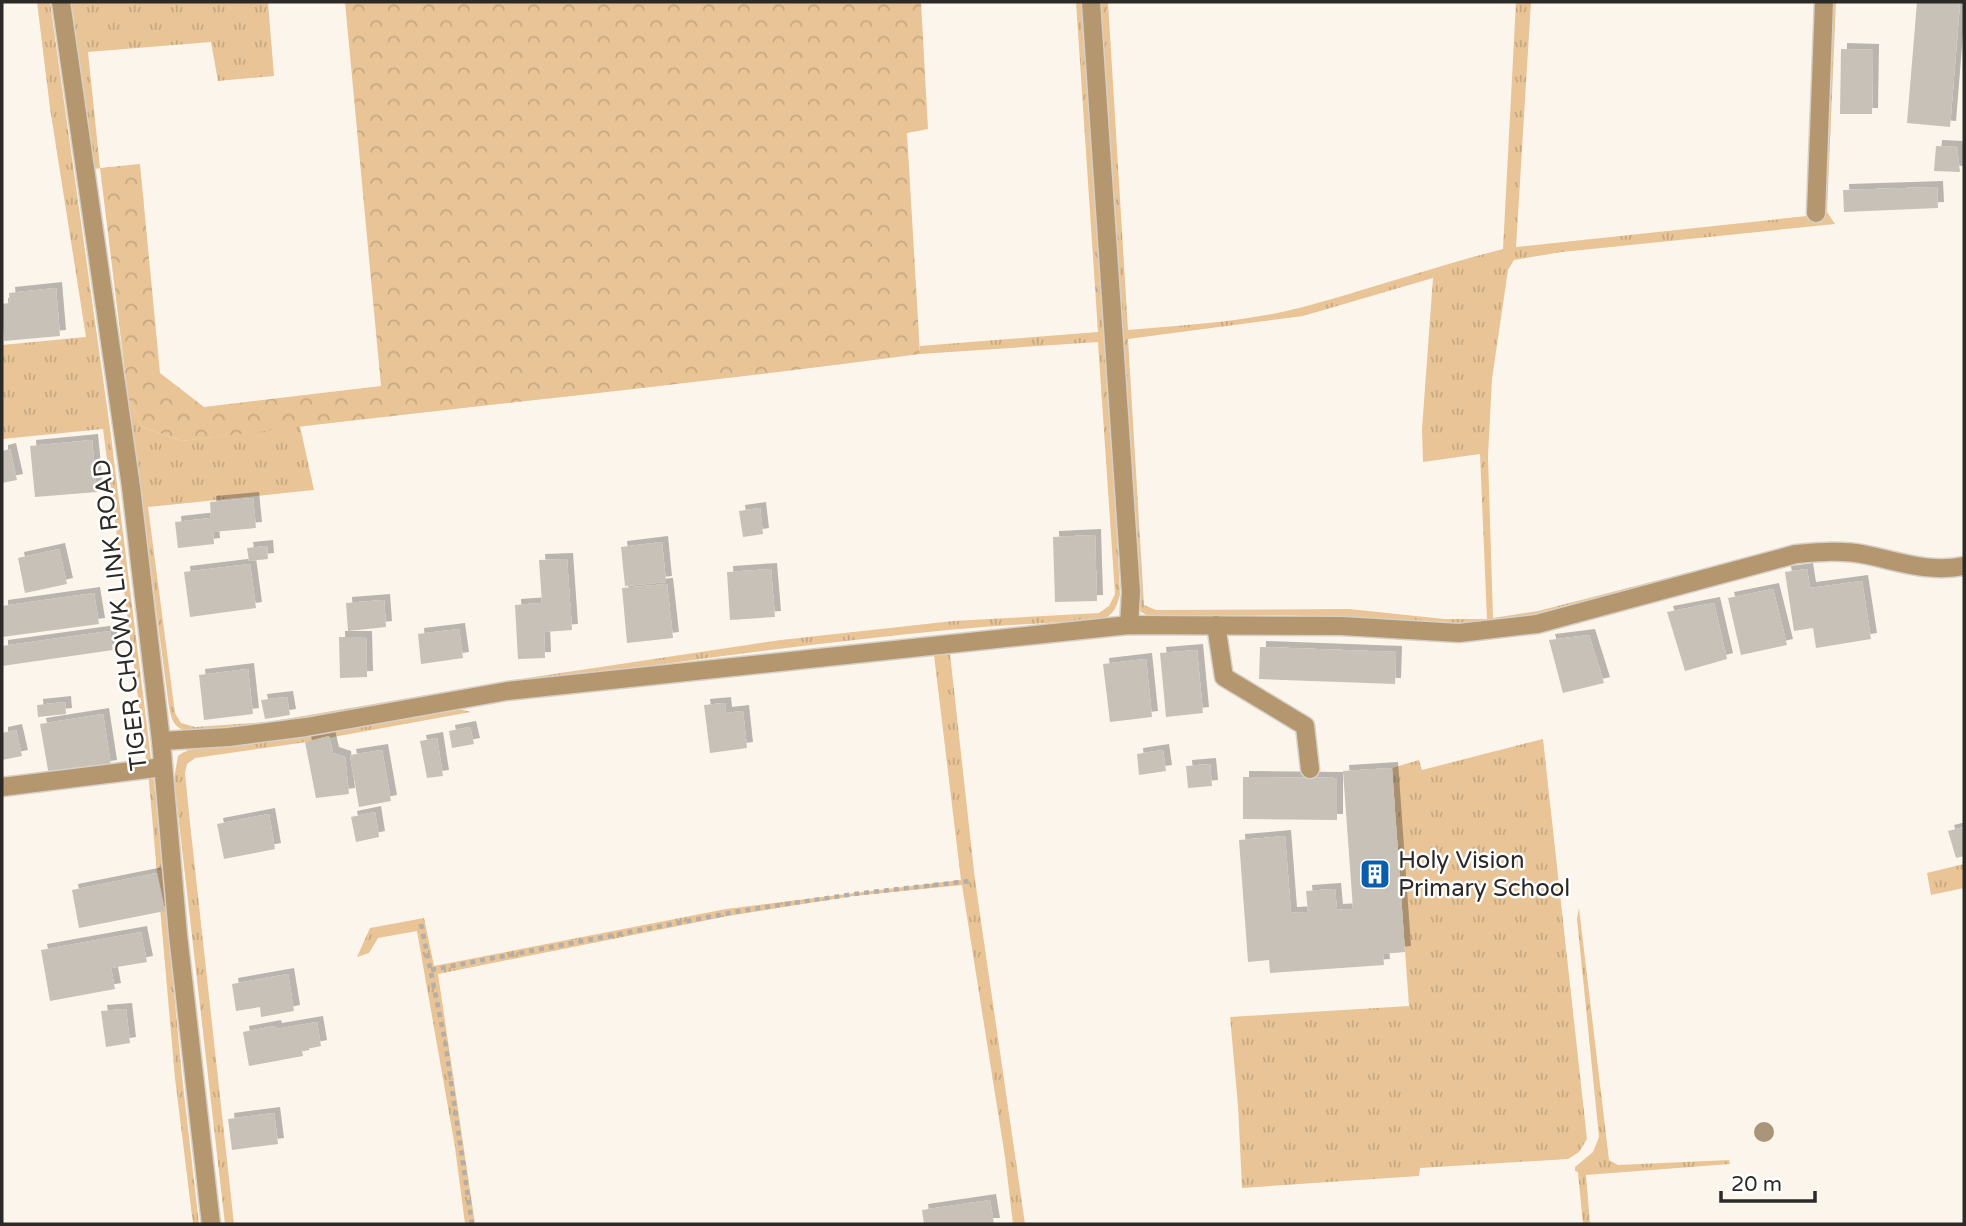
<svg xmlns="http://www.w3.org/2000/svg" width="1966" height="1226" font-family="'Varela Round',sans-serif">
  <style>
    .grass { fill: url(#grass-tufts); fill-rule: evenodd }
    .forest { fill: url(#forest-crowns) }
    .building { fill: #c7c1b8; filter: url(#shadow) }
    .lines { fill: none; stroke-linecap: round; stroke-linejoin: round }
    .minor-casing { stroke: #d7d0c8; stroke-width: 21 }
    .path { stroke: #b3aea7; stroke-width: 4.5; stroke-dasharray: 5 5; stroke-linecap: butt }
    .minor { stroke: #b5976f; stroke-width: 18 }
    .tree { fill: #a8957a }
    .labels { text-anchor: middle; stroke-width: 5; stroke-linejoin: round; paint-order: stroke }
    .street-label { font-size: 24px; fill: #2c2a26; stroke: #fff }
    .poi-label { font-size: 24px; fill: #2c2a26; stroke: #fff; text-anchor: start }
  </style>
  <defs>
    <pattern id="grass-tufts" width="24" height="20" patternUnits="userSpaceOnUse" patternTransform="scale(1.75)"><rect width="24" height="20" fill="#e8c496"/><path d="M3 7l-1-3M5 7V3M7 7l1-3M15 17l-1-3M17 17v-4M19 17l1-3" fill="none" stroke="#c7a981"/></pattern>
    <pattern id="forest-crowns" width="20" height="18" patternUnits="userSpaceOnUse" patternTransform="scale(1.75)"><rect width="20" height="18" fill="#e8c496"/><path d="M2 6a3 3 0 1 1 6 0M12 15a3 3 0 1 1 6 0" fill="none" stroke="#c7a981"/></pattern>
    <filter id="shadow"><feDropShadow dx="6" dy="-6" stdDeviation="0" flood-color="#0004"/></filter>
  </defs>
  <rect width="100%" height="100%" fill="#fcf5ec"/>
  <!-- grass -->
  <g class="grass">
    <polygon points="37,2 50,2 110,428 155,791 182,1076 199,1224 193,1224 175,1078 149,782 103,429 2,439 2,345 86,337 50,108"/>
    <polygon points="71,2 268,2 274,76 218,81 211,42 88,52 100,168 95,169"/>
    <path d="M 1076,2 L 1084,2 L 1107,332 L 1120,594 C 1117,607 1114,614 1102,620 C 1051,623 999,625 948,630 C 756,649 566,677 375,708 C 343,713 204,740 181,729 C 172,724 171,716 169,707 L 128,397 L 142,427 L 182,441 L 300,426 L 314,490 L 148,507 L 175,713 L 181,723 L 195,727 L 268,722 L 514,680 L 781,640 L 953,621 L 1099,613 L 1109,606 L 1115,594 L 1098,342 L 920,354 L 920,346 L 1098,332 Z"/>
    <path d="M 1097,2 L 1108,2 L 1128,330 C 1186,325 1247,322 1303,307 C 1370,289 1436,266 1503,249 L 1516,2 L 1531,2 L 1516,247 L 1807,216 L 1817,2 L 1836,2 L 1827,212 L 1835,224 L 1562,252 L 1514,260 L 1508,270 L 1492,379 L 1488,456 L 1493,618 L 1538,611 L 1698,570 L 1699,574 L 1534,618 L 1483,626 L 1286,615 L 1149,616 L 1141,612 L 1136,604 ZM 1433,278 L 1422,429 L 1423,462 L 1480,454 L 1487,619 L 1444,619 L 1349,609 L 1156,610 L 1144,605 L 1128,339 L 1303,316 Z"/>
    <polygon points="950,654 975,880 1025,1224 1013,1224 1005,1157 962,885 853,896 728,916 438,974 475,1224 465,1224 455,1147 417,931 378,938 369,953 357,957 370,928 424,918 434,966 726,909 961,880 934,655"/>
    <path d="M 459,709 L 471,712 L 300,743 L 195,758 L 187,764 L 185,773 L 190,823 L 234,1224 L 225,1224 L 174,779 L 178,756 C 188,748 197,748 210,748 Z"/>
    <polygon points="1543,739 1587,1139 1579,1152 1568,1159 1420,1168 1419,1176 1242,1188 1238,1105 1230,1017 1409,1006 1392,768 1419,760 1422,770"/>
    <polygon points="1964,864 1964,888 1931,895 1927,873"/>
    <polygon points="1579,908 1609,1160 1618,1165 1729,1160 1730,1164 1586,1175 1590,1224 1583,1224 1578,1172 1575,1171 1575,1167 1593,1152 1599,1137 1577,919"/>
  </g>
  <!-- forest -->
  <path class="forest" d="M 345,2 L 921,2 L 928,129 L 907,133 L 920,354 C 674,387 428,410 182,441 L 142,427 L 128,397 L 100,168 L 140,164 L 160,373 L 204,407 L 381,386 Z"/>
  <!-- building -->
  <g class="building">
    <polygon points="1917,2 1960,2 1950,127 1907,123"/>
    <polygon points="1841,49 1873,50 1872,114 1840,114"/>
    <polygon points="1936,146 1957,147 1960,172 1934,171"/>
    <polygon points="1937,187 1938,208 1844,212 1843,190"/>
    <polygon points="56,288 60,336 4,341 2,304 10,303 9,293"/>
    <polygon points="92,440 97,492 35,497 30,446"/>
    <polygon points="10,449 17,480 2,483 2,451"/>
    <polygon points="253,498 256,528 213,532 214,544 178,548 175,522 211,518 210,502"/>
    <polygon points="760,508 763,534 743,537 739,511"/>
    <polygon points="1095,535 1097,601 1055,602 1053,537"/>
    <polygon points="662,542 666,582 625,586 621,547"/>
    <polygon points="267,546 268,559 249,561 247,548"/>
    <polygon points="59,549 67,584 25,593 18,558"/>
    <polygon points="567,559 572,630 544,632 545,658 518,659 515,605 542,603 539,560"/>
    <polygon points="250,564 256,608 190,617 184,572"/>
    <polygon points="771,569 775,617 730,620 727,572"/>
    <polygon points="1807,569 1810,588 1862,581 1871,639 1816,648 1813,628 1794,631 1785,572"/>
    <polygon points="667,584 673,638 627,643 622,588"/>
    <polygon points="1773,589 1787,645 1741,655 1728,598"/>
    <polygon points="94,593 99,624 2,637 2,606"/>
    <polygon points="384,600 386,627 348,631 346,603"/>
    <polygon points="1714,603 1727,659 1685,671 1667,612"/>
    <polygon points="459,629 463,658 421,664 418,634"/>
    <polygon points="110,631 113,650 2,666 2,646"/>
    <polygon points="1589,635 1604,683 1563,693 1549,640"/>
    <polygon points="339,637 366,637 367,677 340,678"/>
    <polygon points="1260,647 1396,652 1395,684 1259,679"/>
    <polygon points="1197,650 1203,713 1166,717 1160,653"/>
    <polygon points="1146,659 1152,717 1110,722 1103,664"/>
    <polygon points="248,669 253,714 204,720 199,675"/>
    <polygon points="287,697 290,715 265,719 261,700"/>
    <polygon points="65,702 66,714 38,717 37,705"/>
    <polygon points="725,703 726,713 743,711 747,748 710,753 704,705"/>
    <polygon points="103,714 111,766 49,776 40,724"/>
    <polygon points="470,727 474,744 452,748 449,731"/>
    <polygon points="16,730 22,756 2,760 2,733"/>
    <polygon points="329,736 333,753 345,757 349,794 316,798 305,742"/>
    <polygon points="437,738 443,776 427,778 420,741"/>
    <polygon points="382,750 391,801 359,807 350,755"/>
    <polygon points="1163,750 1166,771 1139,775 1137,754"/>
    <polygon points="1210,764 1212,786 1188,788 1186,766"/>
    <polygon points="1392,768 1405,952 1383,954 1384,965 1270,973 1269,960 1248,962 1239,840 1285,836 1291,913 1308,912 1306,891 1335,889 1337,910 1353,909 1343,771"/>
    <polygon points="1243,777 1337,778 1337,820 1243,819"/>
    <polygon points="375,812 379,837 356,842 351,817"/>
    <polygon points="269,814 275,849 224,859 217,824"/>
    <polygon points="1964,827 1964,856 1956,858 1948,831"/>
    <polygon points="157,873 165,911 79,928 72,890"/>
    <polygon points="141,932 147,962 111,968 115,989 50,1001 41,950"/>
    <polygon points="288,974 294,1011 261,1017 260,1007 236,1011 232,984"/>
    <polygon points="126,1009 130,1043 106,1047 101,1011"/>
    <polygon points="317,1022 321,1046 302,1050 303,1056 249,1066 243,1032 275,1026 276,1029"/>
    <polygon points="274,1113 278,1144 232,1150 228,1119"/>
    <polygon points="990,1200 994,1224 924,1224 922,1210"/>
  </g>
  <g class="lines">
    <!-- minor casing -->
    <g class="minor-casing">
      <g id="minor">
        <polyline points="61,2 131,487 161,741 178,935 211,1224"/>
        <polyline points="1091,2 1131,592 1129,625"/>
        <polyline points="1816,213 1824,2"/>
        <polyline points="1216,625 1224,677 1305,726 1310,769"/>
        <path d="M 161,741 L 229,737 L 306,727 L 507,691 L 1129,625 L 1342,626 L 1459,633 L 1537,624 L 1796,554 C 1820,552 1843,550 1867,555 C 1900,562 1930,573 1964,566"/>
        <polyline points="2,787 163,767"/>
      </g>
    </g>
    <!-- path -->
    <g class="path">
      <polyline points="421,924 445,1041 472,1224"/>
      <polyline points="431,970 740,911 854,894 970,881"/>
    </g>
    <!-- minor -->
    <use href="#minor" class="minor"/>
  </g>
  <!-- trees -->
  <circle class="tree" cx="1764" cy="1132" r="10"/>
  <!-- icons -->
  <defs>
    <g id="building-square" transform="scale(1.575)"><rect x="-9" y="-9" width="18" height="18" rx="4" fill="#085eac" stroke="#fff"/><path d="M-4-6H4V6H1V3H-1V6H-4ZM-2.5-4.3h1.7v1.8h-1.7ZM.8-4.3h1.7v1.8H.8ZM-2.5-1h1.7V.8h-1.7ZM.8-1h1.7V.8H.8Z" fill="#fff"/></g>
  </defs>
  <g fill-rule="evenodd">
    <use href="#building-square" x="1375" y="874"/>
  </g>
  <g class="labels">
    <!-- street labels -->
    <g class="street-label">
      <text transform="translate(120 615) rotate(-97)" y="8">TIGER CHOWK LINK ROAD</text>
    </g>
    <!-- poi labels -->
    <g class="poi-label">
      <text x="1398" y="868">Holy Vision<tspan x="1398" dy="28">Primary School</tspan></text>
    </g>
  </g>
  <!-- border -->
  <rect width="1966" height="1226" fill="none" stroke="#2c2a26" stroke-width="7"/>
  <!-- scale -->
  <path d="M1721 1191v10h94v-10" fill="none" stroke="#2c2a26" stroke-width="3.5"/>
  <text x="1731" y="1191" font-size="21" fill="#2c2a26" stroke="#ffffff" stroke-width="5" paint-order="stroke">20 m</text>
</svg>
